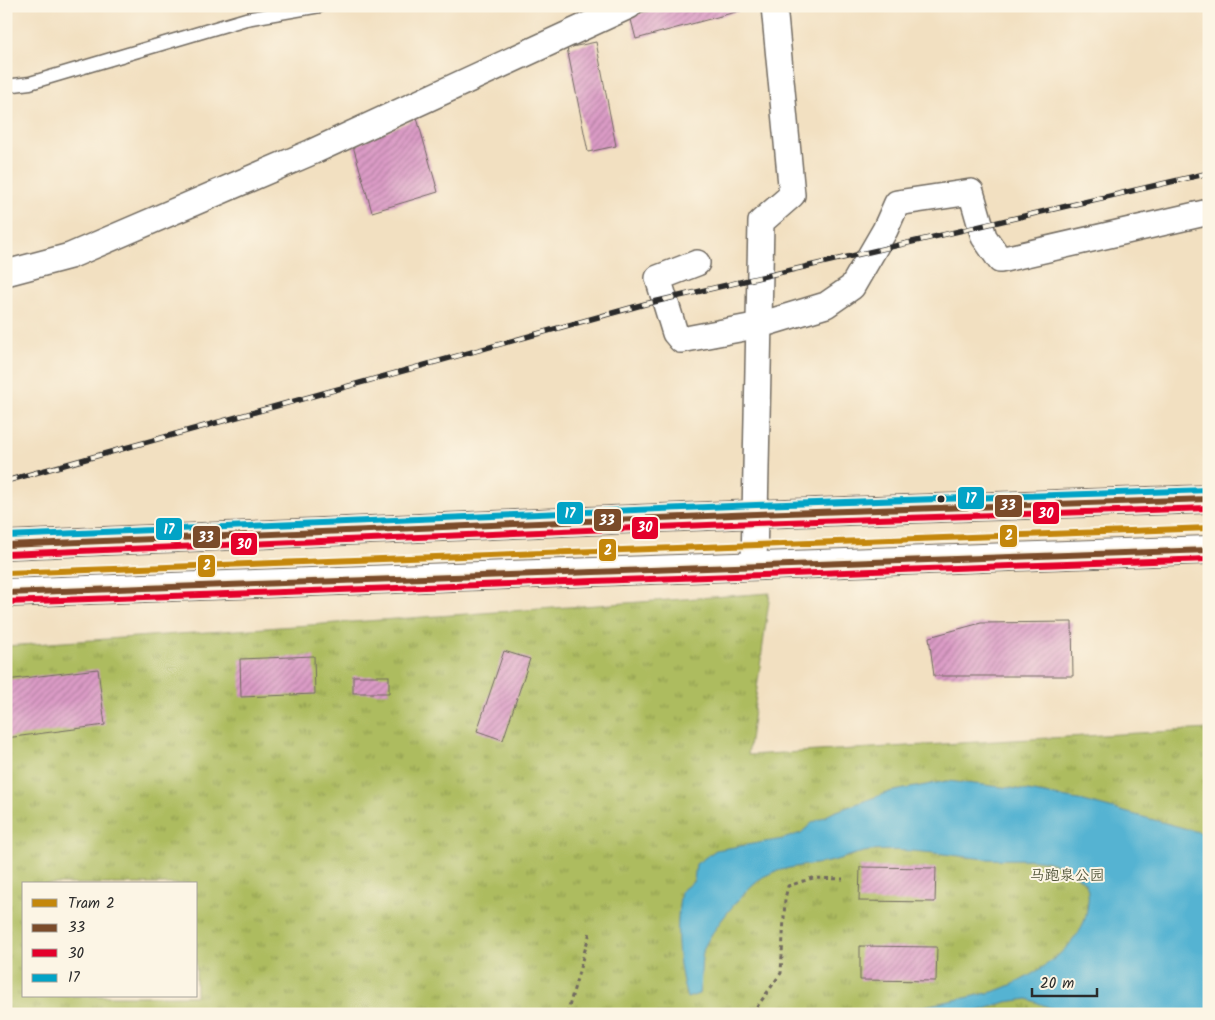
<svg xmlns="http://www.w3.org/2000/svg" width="1215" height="1020" font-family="Kalam,'LXGW WenKai TC',sans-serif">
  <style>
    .park { fill: url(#park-tufts); stroke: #6c7445; fill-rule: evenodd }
    .water { fill: #54b3d2; stroke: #406f7e }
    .building { fill: url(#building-hatch) }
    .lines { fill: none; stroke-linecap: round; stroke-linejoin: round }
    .service-casing { stroke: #716a60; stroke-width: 15 }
    .minor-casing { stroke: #716a60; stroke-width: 28 }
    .primary-casing { stroke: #716a60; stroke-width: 30 }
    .path { stroke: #716a60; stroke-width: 3; stroke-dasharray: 4 4; stroke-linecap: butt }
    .service { stroke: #fff; stroke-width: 12 }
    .minor { stroke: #fff; stroke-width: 25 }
    .primary { stroke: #fff; stroke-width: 28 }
    .rail-casing { stroke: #2b2b2b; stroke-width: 5.5 }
    .rail { stroke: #fcf5e5; stroke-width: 4; stroke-dasharray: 11; stroke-linecap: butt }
    .bus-1-casing { stroke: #fcf5e5; stroke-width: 10 }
    .bus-2-casing { stroke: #fcf5e5; stroke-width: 10 }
    .bus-3-casing { stroke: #fcf5e5; stroke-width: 10 }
    .bus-1 { stroke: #7a4b2a; stroke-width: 6 }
    .bus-2 { stroke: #e4002b; stroke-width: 6 }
    .bus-3 { stroke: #02a3c6; stroke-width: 6 }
    .tram-1-casing { stroke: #fcf5e5; stroke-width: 10 }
    .tram-1 { stroke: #c4870b; stroke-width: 6 }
    .bus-dot { fill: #2b2b2b; stroke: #fcf5e5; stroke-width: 2 }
    .labels { text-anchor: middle; stroke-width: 4; stroke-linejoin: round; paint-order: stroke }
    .park-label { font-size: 15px; fill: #52563b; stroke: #fcf5e5 }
    .line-badge { stroke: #fcf5e5; stroke-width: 2 }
    .badge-label { font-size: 14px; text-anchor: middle; font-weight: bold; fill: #fff }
  </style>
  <defs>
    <pattern id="park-tufts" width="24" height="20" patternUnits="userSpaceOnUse" patternTransform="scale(1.25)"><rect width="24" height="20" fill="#adbc5f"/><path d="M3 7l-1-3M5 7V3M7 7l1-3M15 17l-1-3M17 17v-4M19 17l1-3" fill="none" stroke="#8d994f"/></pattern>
    <pattern id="building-hatch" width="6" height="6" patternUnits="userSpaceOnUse" patternTransform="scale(1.25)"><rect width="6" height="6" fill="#db9bc6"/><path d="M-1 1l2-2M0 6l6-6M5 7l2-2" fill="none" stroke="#b27fa1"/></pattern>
  </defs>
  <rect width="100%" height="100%" fill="#fcf5e5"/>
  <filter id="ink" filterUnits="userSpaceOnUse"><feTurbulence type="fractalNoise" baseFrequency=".02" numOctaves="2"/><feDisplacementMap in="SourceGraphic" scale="10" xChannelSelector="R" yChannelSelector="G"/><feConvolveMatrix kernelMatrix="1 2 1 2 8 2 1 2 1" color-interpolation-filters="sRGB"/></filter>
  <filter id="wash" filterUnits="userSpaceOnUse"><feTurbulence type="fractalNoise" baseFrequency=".0096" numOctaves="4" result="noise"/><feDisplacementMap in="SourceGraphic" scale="20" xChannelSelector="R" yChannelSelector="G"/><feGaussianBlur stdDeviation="1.12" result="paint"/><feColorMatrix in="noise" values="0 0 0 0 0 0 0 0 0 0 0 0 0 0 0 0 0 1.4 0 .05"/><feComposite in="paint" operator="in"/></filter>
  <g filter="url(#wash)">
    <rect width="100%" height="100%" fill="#f2e0c1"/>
    <!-- park -->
    <path class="park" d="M 770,593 L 748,755 L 1209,729 L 1209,1014 L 6,1014 L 6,646 ZM 24,884 L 196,884 L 196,996 L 24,996 Z"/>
    <!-- water -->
    <path class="water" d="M 947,781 L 1011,788 L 1084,801 L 1206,834 L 1209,840 L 1209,1014 L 1066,1014 L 1028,999 L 1006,1002 L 970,1014 L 903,1014 L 907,1010 C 935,1003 964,999 992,992 C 1025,983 1084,947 1087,909 C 1088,902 1090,890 1085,883 C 1084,881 1079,878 1077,876 C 1049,853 1019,861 986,859 C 947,855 909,848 870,851 C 853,853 839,861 822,863 C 803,866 773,868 757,881 C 743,892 706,936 703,952 C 700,966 702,980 699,994 L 687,998 C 677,963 675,926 681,891 L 694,881 L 696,864 L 716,850 L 783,839 L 801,833 L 812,823 L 834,812 L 889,792 Z"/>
    <g id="blocks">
      <!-- building -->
      <g class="building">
        <polygon points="664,6 742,6 743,10 636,39 630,16"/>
        <polygon points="596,42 616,146 588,152 567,48"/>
        <polygon points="417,118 438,192 372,212 353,146"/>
        <polygon points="1072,622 1073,676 934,676 929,637 981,623"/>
        <polygon points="504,651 530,659 503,740 477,731"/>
        <polygon points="314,656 315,694 241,697 240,659"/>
        <polygon points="98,669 105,725 6,738 6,680"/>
        <rect x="353" y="676" width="36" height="17"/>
        <polygon points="860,867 936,868 935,902 859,901"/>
        <polygon points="860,946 937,947 936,981 860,980"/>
      </g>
    </g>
  </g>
  <g filter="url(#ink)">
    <use href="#blocks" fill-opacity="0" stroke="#716a60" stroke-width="1"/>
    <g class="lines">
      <!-- service casing -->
      <g class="service-casing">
        <polyline id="service" points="6,86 30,83 246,19 320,6"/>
      </g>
      <!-- minor casing -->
      <g class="minor-casing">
        <g id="minor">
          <polyline points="697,263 658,278 675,333 681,340 760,325 826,305 852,287 885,230 897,203 971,192 984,237 1000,260 1209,212"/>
          <polyline points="6,273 70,256 312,152 629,6"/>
          <polyline points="754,565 761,222 792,195 774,6"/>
        </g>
      </g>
      <!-- primary casing -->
      <g class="primary-casing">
        <g id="primary">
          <polyline points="6,545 756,514 1209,499"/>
          <polyline points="6,593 1209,550"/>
        </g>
      </g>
      <!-- path -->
      <g class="path">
        <polyline points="567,1014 590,932"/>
        <polyline points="752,1014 781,973 785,899 788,886 813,878 843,879"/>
      </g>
      <!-- service -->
      <use href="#service" class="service"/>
      <!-- minor -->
      <use href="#minor" class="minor"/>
      <!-- primary -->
      <use href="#primary" class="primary"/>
      <!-- rail casing -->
      <g class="rail-casing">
        <polyline id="rail" points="6,481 645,304 1209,173"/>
      </g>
      <!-- rail -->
      <use href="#rail" class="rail"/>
      <!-- bus-1 casing -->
      <g class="bus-1-casing">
        <g id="bus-1">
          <polyline points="6,545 756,514 1209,499"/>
          <polyline points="6,593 1209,550"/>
        </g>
      </g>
      <!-- bus-2 casing -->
      <g class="bus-2-casing">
        <g id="bus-2">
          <polyline points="6,554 756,523 1209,508"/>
          <polyline points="6,602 1209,559"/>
        </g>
      </g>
      <!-- bus-3 casing -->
      <g class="bus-3-casing">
        <polyline id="bus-3" points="6,536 756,505 1209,490"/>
      </g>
      <!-- bus-1 -->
      <use href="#bus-1" class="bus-1"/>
      <!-- bus-2 -->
      <use href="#bus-2" class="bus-2"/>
      <!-- bus-3 -->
      <use href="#bus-3" class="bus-3"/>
      <!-- tram-1 casing -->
      <g class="tram-1-casing">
        <polyline id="tram-1" points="6,573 1209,528"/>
      </g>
      <!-- tram-1 -->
      <use href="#tram-1" class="tram-1"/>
    </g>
  </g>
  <!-- markers -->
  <circle class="bus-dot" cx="941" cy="499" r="4.5"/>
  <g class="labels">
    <!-- park labels -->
    <g class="park-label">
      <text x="1067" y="880">马跑泉公园</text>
    </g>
  </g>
  <g class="line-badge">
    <rect x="957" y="486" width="28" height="24" rx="5" fill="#02a3c6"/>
    <rect x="994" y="494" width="29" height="24" rx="5" fill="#7a4b2a"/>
    <rect x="556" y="501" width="28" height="24" rx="5" fill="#02a3c6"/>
    <rect x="1032" y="501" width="28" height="24" rx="5" fill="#e4002b"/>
    <rect x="593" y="508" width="29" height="24" rx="5" fill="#7a4b2a"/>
    <rect x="631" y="516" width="28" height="24" rx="5" fill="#e4002b"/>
    <rect x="155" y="517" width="28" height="24" rx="5" fill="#02a3c6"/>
    <rect x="999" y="524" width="19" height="24" rx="5" fill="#c4870b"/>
    <rect x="192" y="525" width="29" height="24" rx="5" fill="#7a4b2a"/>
    <rect x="230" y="532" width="28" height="24" rx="5" fill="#e4002b"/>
    <rect x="598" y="538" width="19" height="24" rx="5" fill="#c4870b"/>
    <rect x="197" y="554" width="19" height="24" rx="5" fill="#c4870b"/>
  </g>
  <g class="badge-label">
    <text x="971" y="503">17</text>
    <text x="1008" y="510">33</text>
    <text x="570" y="518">17</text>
    <text x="1046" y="518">30</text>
    <text x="607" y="525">33</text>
    <text x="645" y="532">30</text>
    <text x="169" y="534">17</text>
    <text x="1009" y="540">2</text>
    <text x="206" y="542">33</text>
    <text x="244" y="549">30</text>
    <text x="608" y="555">2</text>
    <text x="207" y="570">2</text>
  </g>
  <!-- margin -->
  <rect width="1215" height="1020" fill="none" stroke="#fcf5e5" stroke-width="25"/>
  <!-- legend -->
  <rect x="22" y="882" width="175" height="115" fill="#fcf5e5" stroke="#a8a49b"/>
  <rect x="32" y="899" width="25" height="8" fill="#c4870b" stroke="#a8a49b"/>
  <text x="68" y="908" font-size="15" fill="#2b2b2b">Tram 2</text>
  <rect x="32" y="924" width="25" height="8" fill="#7a4b2a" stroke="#a8a49b"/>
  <text x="68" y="932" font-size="15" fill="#2b2b2b">33</text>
  <rect x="32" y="949" width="25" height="8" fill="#e4002b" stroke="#a8a49b"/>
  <text x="68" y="958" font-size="15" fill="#2b2b2b">30</text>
  <rect x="32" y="974" width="25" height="8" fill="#02a3c6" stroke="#a8a49b"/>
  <text x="68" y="982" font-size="15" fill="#2b2b2b">17</text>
  <!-- scale -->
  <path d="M1032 988v8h65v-8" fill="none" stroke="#2b2b2b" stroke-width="2.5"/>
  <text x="1040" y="988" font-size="15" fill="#2b2b2b" stroke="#fcf5e5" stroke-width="4" paint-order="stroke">20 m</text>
</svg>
